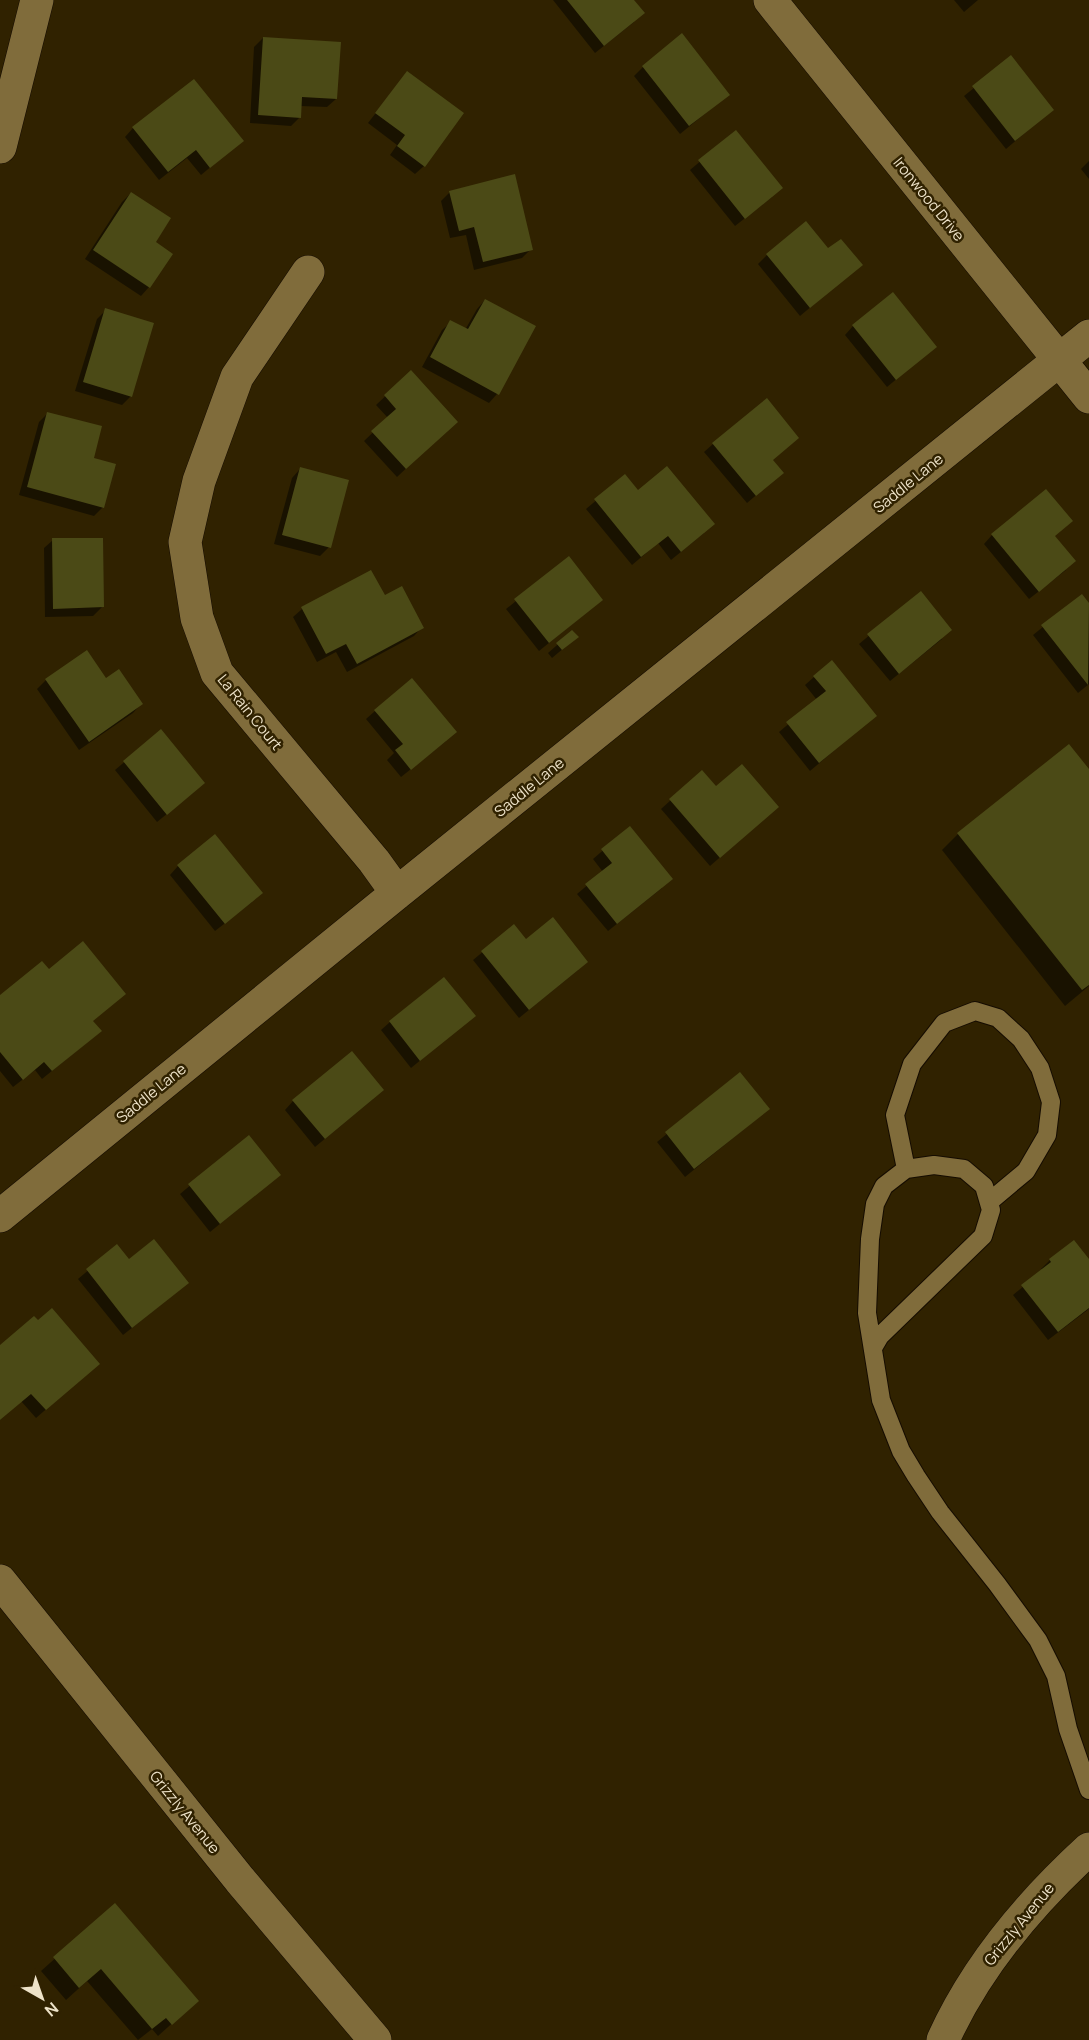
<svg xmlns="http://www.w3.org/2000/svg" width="1089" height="2040" font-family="Manrope,sans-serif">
	<rect width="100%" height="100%" fill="#302200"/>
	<!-- shadow -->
	<path fill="#0007" d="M 553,0 L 632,0 L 634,22 L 595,53 Z
		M 954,0 L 978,0 L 964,12 Z
		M 263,38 L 336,99 L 327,107 L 300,106 L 300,117 L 291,126 L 250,123 L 254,47 Z
		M 1011,58 L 1052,110 L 1006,149 L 964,96 Z
		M 643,67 L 728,95 L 680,134 L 634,76 Z
		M 407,73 L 424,166 L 415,174 L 390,155 L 397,145 L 368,123 Z
		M 133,128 L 242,141 L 201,175 L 187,158 L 159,180 L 125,137 Z
		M 735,132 L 772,197 L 735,226 L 690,170 Z
		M 1089,161 L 1089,179 L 1081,169 Z
		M 450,192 L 531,249 L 522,258 L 474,270 L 466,235 L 450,238 L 441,201 Z
		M 131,193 L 154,243 L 149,287 L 141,296 L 85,259 L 122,202 Z
		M 828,250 L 861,265 L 800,316 L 758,264 L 767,255 Z
		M 485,300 L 534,327 L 497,394 L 489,403 L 422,367 L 442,330 L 451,322 L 465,330 L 477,309 Z
		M 106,310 L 131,396 L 122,405 L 75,391 L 97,319 Z
		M 853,326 L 935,347 L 887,387 L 845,335 Z
		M 411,372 L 447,430 L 397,477 L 364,441 L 388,418 L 376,405 Z
		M 48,413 L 92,459 L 103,507 L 94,516 L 19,495 L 39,422 Z
		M 713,444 L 772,460 L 782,473 L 747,503 L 704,452 Z
		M 300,469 L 329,547 L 320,556 L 274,544 L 292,478 Z
		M 625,476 L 638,492 L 704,533 L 671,560 L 658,543 L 632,565 L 586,509 Z
		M 992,535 L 1054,536 L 1066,570 L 1029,599 L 984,544 Z
		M 53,540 L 102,607 L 93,616 L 45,617 L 44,548 Z
		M 569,558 L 592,608 L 539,651 L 506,609 Z
		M 920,593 L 942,639 L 890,681 L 859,644 Z
		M 1081,596 L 1089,605 L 1089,684 L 1078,693 L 1033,635 Z
		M 384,597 L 422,627 L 414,636 L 347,672 L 336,652 L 317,662 L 293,617 L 302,609 Z
		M 572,632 L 577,637 L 552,658 L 548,653 Z
		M 814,677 L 875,716 L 810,771 L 779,732 L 817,700 L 805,685 Z
		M 46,680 L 141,704 L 133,713 L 79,750 L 37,689 Z
		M 375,711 L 446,741 L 401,777 L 387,760 L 394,753 L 366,719 Z
		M 161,731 L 194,792 L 157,822 L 115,770 Z
		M 702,772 L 716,788 L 769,815 L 710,866 L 661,809 Z
		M 1089,772 L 1089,986 L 1065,1006 L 942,850 L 958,834 Z
		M 629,828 L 662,888 L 608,931 L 577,894 L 603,872 L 593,859 Z
		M 178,866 L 252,902 L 215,931 L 170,875 Z
		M 514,926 L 526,941 L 578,970 L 519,1018 L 473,960 Z
		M 0,997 L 92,1021 L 91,1039 L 42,1079 L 35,1070 L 13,1087 L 0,1071 Z
		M 474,1016 L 411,1068 L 381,1030 L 390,1022 Z
		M 740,1074 L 759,1117 L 685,1177 L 657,1142 Z
		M 373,1099 L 315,1147 L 285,1110 L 293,1101 Z
		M 248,1137 L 270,1183 L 210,1232 L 180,1194 Z
		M 117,1246 L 129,1261 L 178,1291 L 123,1335 L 78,1279 Z
		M 1050,1260 L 1089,1262 L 1089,1309 L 1048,1340 L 1013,1295 L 1043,1270 L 1041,1269 Z
		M 0,1347 L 89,1372 L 36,1418 L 21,1401 L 0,1420 Z
		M 115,1905 L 197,2001 L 158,2036 L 152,2029 L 138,2040 L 87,1981 L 66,2000 L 41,1971 Z"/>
	<!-- building -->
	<path fill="#4b4a16" d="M 567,0 L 634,0 L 645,13 L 604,46 Z
		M 682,33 L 730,95 L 689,126 L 642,66 Z
		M 263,37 L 341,42 L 337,99 L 302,97 L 301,118 L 258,115 Z
		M 1011,55 L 1054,110 L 1015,141 L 972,86 Z
		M 407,71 L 464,113 L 425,167 L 397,146 L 405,135 L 375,113 Z
		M 194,79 L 244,141 L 210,168 L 196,150 L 168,172 L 132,127 Z
		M 736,130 L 783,188 L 745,219 L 698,160 Z
		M 515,174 L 533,250 L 483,262 L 474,227 L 459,231 L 449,191 Z
		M 131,192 L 171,218 L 156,242 L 173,254 L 150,288 L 93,250 Z
		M 806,221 L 828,248 L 841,239 L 863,265 L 810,308 L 766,254 Z
		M 893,292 L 937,347 L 896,380 L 852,325 Z
		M 485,299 L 536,326 L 499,395 L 430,357 L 450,320 L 468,329 Z
		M 105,308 L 154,323 L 132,397 L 83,382 Z
		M 411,370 L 458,422 L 406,469 L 371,431 L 396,409 L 384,395 Z
		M 767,398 L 799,438 L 773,460 L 784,473 L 756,496 L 712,443 Z
		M 47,412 L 102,426 L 94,458 L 116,464 L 104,508 L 27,487 Z
		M 667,466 L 715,524 L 681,552 L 668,536 L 641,557 L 594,499 L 625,474 L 638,490 Z
		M 300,467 L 349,480 L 331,548 L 282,535 Z
		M 1046,489 L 1073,521 L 1055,536 L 1076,561 L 1039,592 L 991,534 Z
		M 52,538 L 103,538 L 104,607 L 53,609 Z
		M 569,556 L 603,600 L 549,643 L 514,599 Z
		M 371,570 L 385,595 L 402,586 L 424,628 L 357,664 L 346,644 L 326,654 L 301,607 Z
		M 921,591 L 952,630 L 899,674 L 867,634 Z
		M 1082,594 L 1089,603 L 1088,685 L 1041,625 Z
		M 572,630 L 579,637 L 562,650 L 556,643 Z
		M 87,650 L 106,678 L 119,669 L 143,704 L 89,742 L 45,679 Z
		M 832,660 L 877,716 L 819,763 L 786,722 L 826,691 L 813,676 Z
		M 412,678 L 457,732 L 411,770 L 395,750 L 403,744 L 374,710 Z
		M 161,729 L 205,783 L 167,815 L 123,761 Z
		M 1069,744 L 1089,769 L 1089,985 L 1082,990 L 957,833 Z
		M 742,764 L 779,807 L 720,858 L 669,799 L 702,770 L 716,786 Z
		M 630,826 L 673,879 L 617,924 L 585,884 L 612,863 L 601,849 Z
		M 215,834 L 263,893 L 225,924 L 177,865 Z
		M 553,917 L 588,962 L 529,1010 L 481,951 L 514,924 L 526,939 Z
		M 83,941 L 126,994 L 93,1021 L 102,1031 L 52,1071 L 44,1062 L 23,1080 L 0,1052 L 0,995 L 42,961 L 49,969 Z
		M 444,977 L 476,1016 L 420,1061 L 389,1021 Z
		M 352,1051 L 384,1090 L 325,1139 L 292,1100 Z
		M 740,1072 L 770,1109 L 694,1169 L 665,1132 Z
		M 249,1135 L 281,1175 L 220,1224 L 188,1184 Z
		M 154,1239 L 189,1283 L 132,1328 L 86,1269 L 117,1244 L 129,1259 Z
		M 1074,1240 L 1089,1259 L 1089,1308 L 1058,1332 L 1021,1285 L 1051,1262 L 1049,1259 Z
		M 52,1308 L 100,1364 L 46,1410 L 31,1394 L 0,1420 L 0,1345 L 34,1316 L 38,1320 Z
		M 115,1903 L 199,2001 L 172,2025 L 166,2018 L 152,2029 L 101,1969 L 79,1988 L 53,1957 Z"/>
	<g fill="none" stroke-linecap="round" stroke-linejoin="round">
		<!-- service casing -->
		<g stroke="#150c00" stroke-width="20">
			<path id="service" d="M 906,1169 L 895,1115 L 912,1064 L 944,1023 L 975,1011 L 998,1018 L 1021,1039 L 1040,1068 L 1051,1102 L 1047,1135 L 1026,1171 L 989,1202
				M 873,1348 L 880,1336 L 983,1236 L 991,1210 L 984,1186 L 964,1169 L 934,1165 L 906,1169 L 884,1186 L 875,1204 L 870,1239 L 867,1313 L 881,1400 L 901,1451 L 916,1476 L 940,1512 L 997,1584 L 1038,1640 L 1056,1676 L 1068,1729 L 1089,1790"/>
		</g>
		<!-- minor casing -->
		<g stroke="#150c00" stroke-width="34">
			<path id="minor" d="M 770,0 L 1089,397
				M 0,147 L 37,0
				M 308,272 L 237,377 L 199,481 L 185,542 L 197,618 L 217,673 L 374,861 L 397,893
				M 0,1216 L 397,893 L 1089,336
				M 0,1581 L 240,1880 L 375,2040"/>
		</g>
		<!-- tertiary casing -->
		<g stroke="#150c00" stroke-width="34">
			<path id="tertiary" d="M 943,2040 C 976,1967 1030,1903 1089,1849"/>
		</g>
		<!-- service -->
		<use href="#service" stroke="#806c3b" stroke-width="18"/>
		<!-- minor -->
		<use href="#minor" stroke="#806c3b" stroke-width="33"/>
		<!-- tertiary -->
		<use href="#tertiary" stroke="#806c3b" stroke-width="33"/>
	</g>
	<g text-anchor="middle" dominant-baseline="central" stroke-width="5" stroke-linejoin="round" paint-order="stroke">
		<!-- street labels -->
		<g font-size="15" fill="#eee3c9" stroke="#302200">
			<text transform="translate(929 199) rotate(51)">Ironwood Drive</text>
			<text transform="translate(908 483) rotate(-39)">Saddle Lane</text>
			<text transform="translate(250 712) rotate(51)">La Rain Court</text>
			<text transform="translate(529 787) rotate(-39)">Saddle Lane</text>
			<text transform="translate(151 1093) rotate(-39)">Saddle Lane</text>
			<text transform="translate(185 1812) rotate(51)">Grizzly Avenue</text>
			<text transform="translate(1019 1924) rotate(-51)">Grizzly Avenue</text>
		</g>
	</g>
	<!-- north arrow -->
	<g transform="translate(42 1998) rotate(140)" stroke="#302200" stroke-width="4.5" paint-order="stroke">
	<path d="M0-4.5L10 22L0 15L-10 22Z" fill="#eee3c9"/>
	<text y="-9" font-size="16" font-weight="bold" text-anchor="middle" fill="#eee3c9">N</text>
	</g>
</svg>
